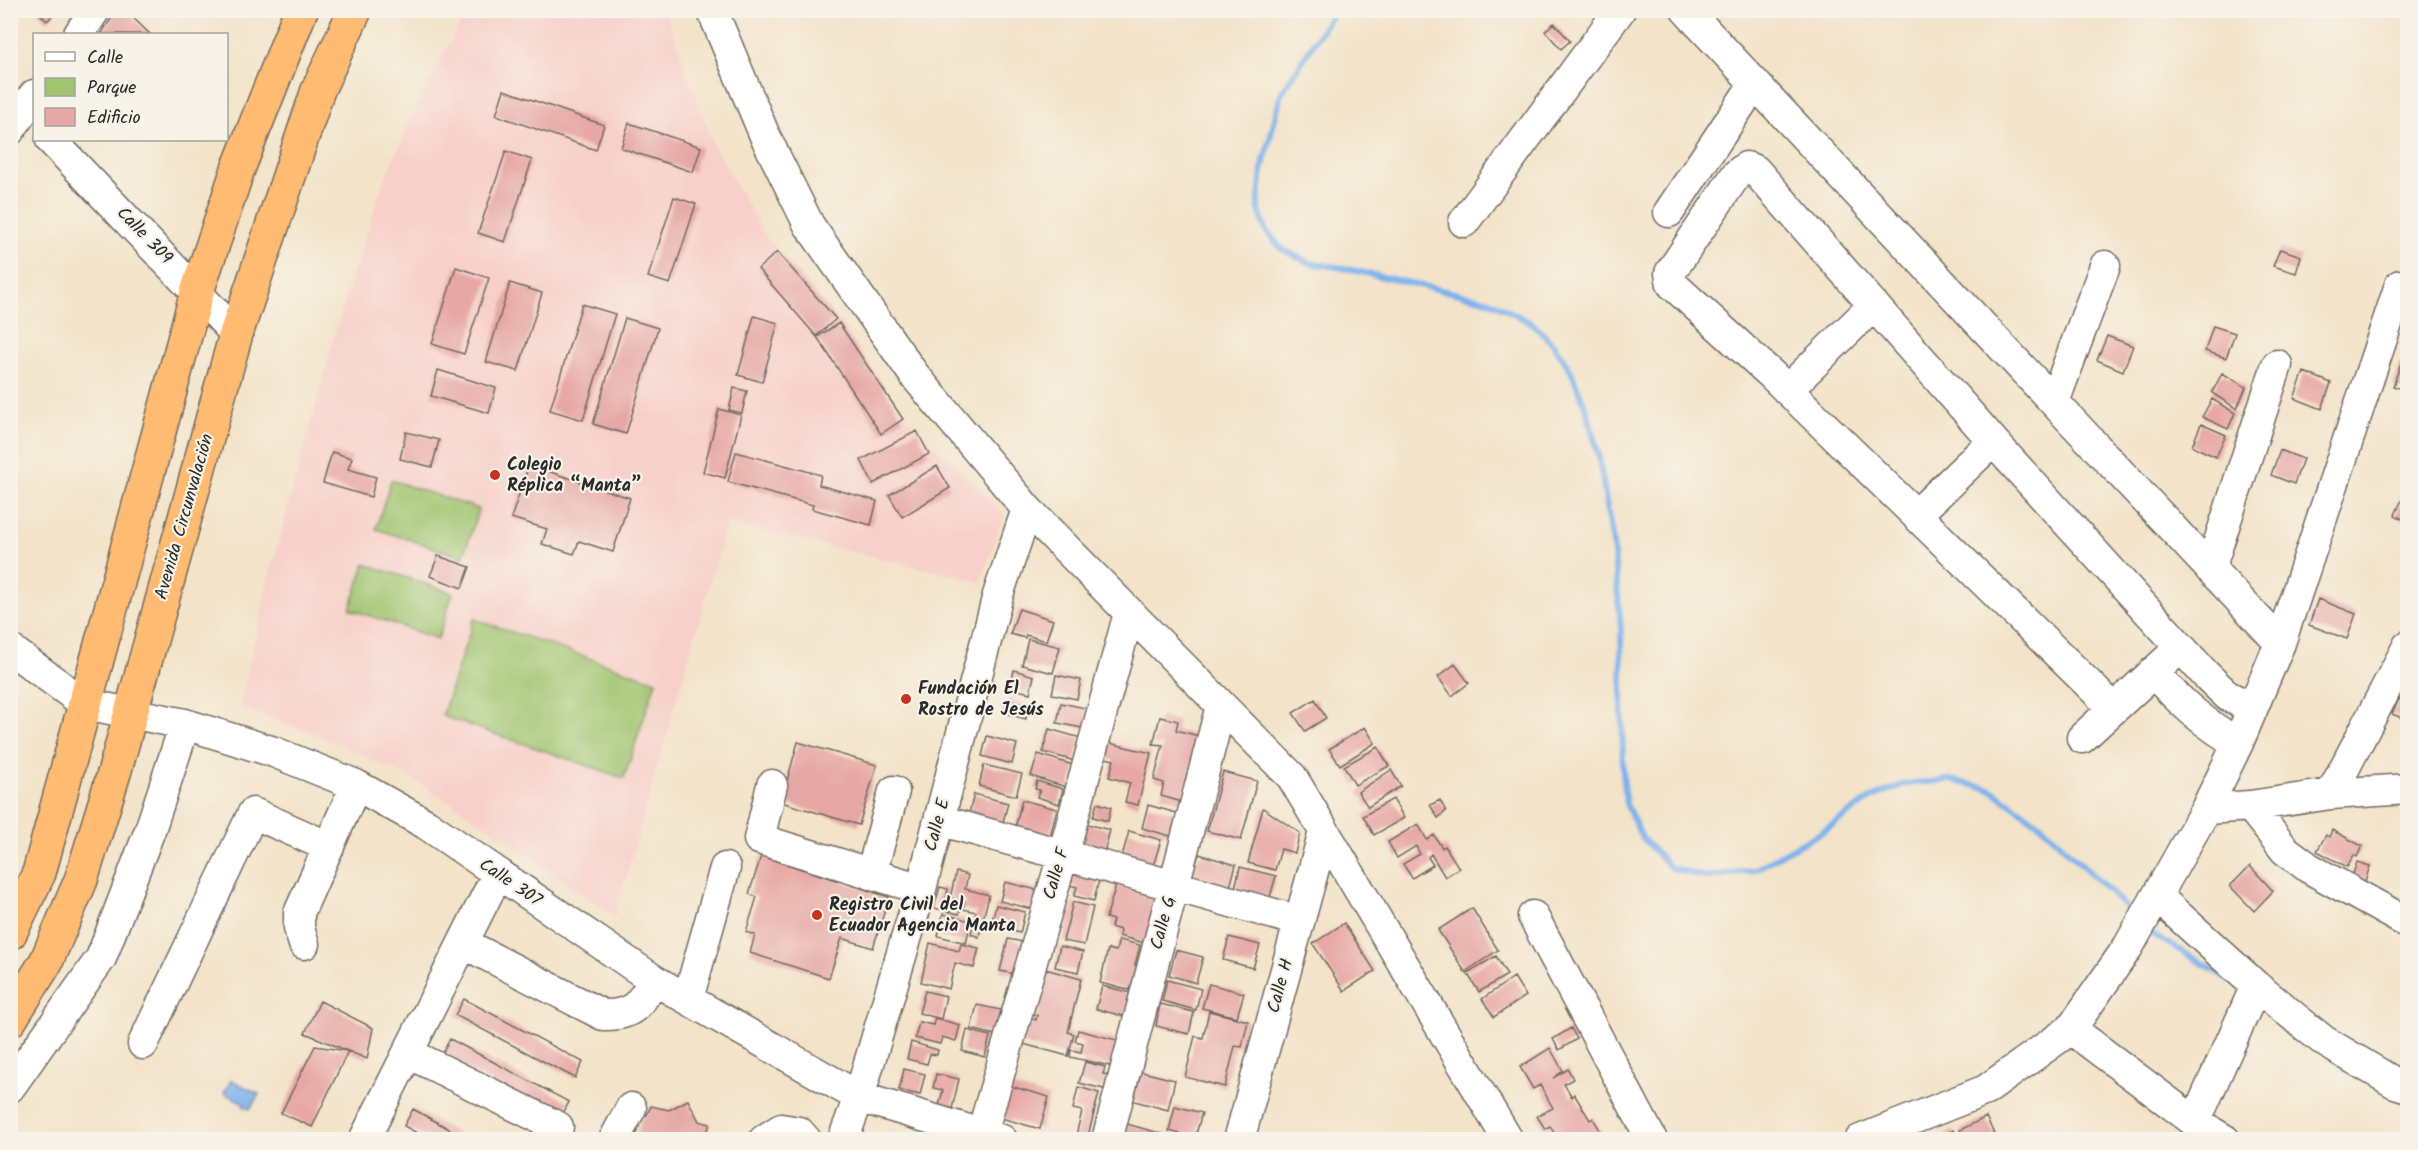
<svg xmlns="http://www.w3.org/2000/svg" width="2418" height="1150" font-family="Kalam,sans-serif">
	<rect width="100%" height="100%" fill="#f7f3e8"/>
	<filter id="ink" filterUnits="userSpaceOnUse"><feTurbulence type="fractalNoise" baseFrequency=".0167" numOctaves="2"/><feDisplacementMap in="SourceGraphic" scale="12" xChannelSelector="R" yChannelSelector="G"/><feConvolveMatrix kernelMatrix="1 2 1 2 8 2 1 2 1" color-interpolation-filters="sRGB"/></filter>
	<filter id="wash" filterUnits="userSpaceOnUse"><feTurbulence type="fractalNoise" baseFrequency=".008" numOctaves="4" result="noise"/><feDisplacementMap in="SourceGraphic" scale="24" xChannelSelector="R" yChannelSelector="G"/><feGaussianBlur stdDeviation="1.35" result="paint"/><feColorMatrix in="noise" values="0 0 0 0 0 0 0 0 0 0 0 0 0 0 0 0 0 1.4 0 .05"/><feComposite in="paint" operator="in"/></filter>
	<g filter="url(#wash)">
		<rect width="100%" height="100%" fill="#f3e3c8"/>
		<!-- built -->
		<path fill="#f7d0c9" d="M 467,11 L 665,11 L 714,146 L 764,234 L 838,318 L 907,419 L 1004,514 L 981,582 L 727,522 L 615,917 L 466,812 L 407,776 L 321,737 L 239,707 L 271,569 L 306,440 L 341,312 L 383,183 L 422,95 Z"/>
		<!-- green -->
		<path fill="#a0c56f" stroke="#66784d" stroke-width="1.5" d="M 391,480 L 479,509 L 463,557 L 376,529 Z
			M 365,564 L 453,593 L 438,639 L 350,609 Z
			M 474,619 L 656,681 L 624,778 L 442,716 Z"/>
		<!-- water -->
		<path fill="#7db3eb" stroke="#546f8b" stroke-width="1.5" d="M 231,1080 L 259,1094 L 250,1109 L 243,1106 L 244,1103 L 224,1093 Z"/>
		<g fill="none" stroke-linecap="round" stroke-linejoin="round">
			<!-- stream -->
			<path stroke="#7db3eb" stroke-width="6" d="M 1335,10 L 1281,94 L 1262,170 L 1258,207 L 1266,231 L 1282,249 L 1309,263 L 1343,268 L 1490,301 L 1533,324 L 1554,345 L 1571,371 L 1587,411 L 1599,458 L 1613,543 L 1621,628 L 1623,772 L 1626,804 L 1642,838 L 1671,868 L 1706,877 L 1754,870 L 1822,832 L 1871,798 L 1905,784 L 1950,780 L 1990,789 L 2042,826 L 2136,917
				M 2147,928 L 2156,936 L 2230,980"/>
		</g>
		<g id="blocks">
			<!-- building -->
			<path fill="#e7a8a5" d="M 36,10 L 58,10 L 47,21 Z
				M 117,10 L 125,10 L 150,34 L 101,34 Z
				M 1554,23 L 1570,41 L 1561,49 L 1545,31 Z
				M 504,90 L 604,125 L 596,150 L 496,115 Z
				M 629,123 L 701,147 L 693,172 L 621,148 Z
				M 506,151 L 532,160 L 505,242 L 478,233 Z
				M 674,197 L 696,204 L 670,284 L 648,277 Z
				M 2280,249 L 2301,256 L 2296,273 L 2273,266 Z
				M 777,252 L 836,319 L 816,336 L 758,269 Z
				M 456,267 L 489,278 L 464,354 L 432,344 Z
				M 510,283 L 542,293 L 518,371 L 486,362 Z
				M 582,304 L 615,314 L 583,420 L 550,410 Z
				M 754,316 L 778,323 L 762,382 L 738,375 Z
				M 625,318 L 658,328 L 626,434 L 593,424 Z
				M 839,323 L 903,419 L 881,434 L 817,337 Z
				M 2213,326 L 2235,333 L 2226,358 L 2205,351 Z
				M 2107,336 L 2133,346 L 2123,371 L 2097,360 Z
				M 2402,360 L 2408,362 L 2408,391 L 2393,386 Z
				M 438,370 L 496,388 L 489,413 L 431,396 Z
				M 2304,372 L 2331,383 L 2322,409 L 2294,398 Z
				M 2222,373 L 2246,387 L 2237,409 L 2212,393 Z
				M 734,388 L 747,391 L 742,413 L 729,410 Z
				M 2212,399 L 2235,413 L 2228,429 L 2202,417 Z
				M 719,409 L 741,415 L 725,478 L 703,472 Z
				M 2201,424 L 2226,435 L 2216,457 L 2192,446 Z
				M 917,431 L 929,454 L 873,484 L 861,460 Z
				M 406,432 L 439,440 L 432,467 L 400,459 Z
				M 2280,450 L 2303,459 L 2294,484 L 2271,475 Z
				M 332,452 L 352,458 L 348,469 L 376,477 L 371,497 L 323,483 Z
				M 736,452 L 821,475 L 819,485 L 877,501 L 871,525 L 812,509 L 813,505 L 728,482 Z
				M 529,465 L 630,498 L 613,552 L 579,541 L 574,554 L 542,544 L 547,529 L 511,518 Z
				M 937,466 L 950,488 L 902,517 L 889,495 Z
				M 2408,486 L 2408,522 L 2395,515 Z
				M 438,556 L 470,567 L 462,588 L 430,576 Z
				M 2318,599 L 2356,614 L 2347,639 L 2309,625 Z
				M 1019,609 L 1053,620 L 1046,641 L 1026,635 L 1025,638 L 1010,634 Z
				M 1028,639 L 1060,647 L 1053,673 L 1022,665 Z
				M 1455,664 L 1469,683 L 1452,696 L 1438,677 Z
				M 1014,670 L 1034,676 L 1030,693 L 1010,688 Z
				M 1056,675 L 1081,680 L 1077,699 L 1052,694 Z
				M 1007,699 L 1029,705 L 1026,719 L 1004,713 Z
				M 1315,699 L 1326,718 L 1305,731 L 1293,713 Z
				M 2399,699 L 2408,702 L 2405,719 L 2392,714 Z
				M 1061,703 L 1090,709 L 1087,729 L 1057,723 Z
				M 1160,717 L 1178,721 L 1176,730 L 1199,736 L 1182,802 L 1161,796 L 1164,783 L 1154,780 L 1163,745 L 1153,744 Z
				M 1365,727 L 1375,743 L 1340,765 L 1329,749 Z
				M 1049,729 L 1081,738 L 1075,761 L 1043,752 Z
				M 987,736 L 1017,744 L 1012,764 L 982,756 Z
				M 798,742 L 877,765 L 859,825 L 781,802 Z
				M 1105,742 L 1151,753 L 1138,805 L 1125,802 L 1130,783 L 1109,777 L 1114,760 L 1101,757 Z
				M 1378,747 L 1389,766 L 1355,785 L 1344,766 Z
				M 1038,754 L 1076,766 L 1069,788 L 1031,776 Z
				M 984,765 L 1022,774 L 1016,796 L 979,786 Z
				M 1391,770 L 1401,786 L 1368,807 L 1358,792 Z
				M 1223,772 L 1257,781 L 1241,840 L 1207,831 Z
				M 1037,781 L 1063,789 L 1059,804 L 1037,797 L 1040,790 L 1035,789 Z
				M 974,794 L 1008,803 L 1003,822 L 969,813 Z
				M 1393,799 L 1404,818 L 1374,835 L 1363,816 Z
				M 1022,800 L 1057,809 L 1050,836 L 1015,828 Z
				M 1440,800 L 1446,811 L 1438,818 L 1430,805 Z
				M 1097,803 L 1111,807 L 1108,821 L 1093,817 Z
				M 1148,805 L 1180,814 L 1174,837 L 1142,828 Z
				M 1263,808 L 1300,833 L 1295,853 L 1281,849 L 1275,870 L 1248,863 Z
				M 1079,822 L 1110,830 L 1104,853 L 1073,846 Z
				M 1418,824 L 1427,840 L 1434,835 L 1442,848 L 1445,846 L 1459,868 L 1445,877 L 1431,854 L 1428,857 L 1433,865 L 1412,878 L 1403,864 L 1420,854 L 1416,846 L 1397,858 L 1388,842 Z
				M 2332,830 L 2362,846 L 2357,857 L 2354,855 L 2347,867 L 2317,851 L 2326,835 L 2329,837 Z
				M 1129,831 L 1161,840 L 1153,866 L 1122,857 Z
				M 1199,854 L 1236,865 L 1230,887 L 1192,876 Z
				M 761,856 L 889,897 L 873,948 L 842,938 L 829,978 L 750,953 L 755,935 L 746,932 L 757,897 L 749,894 Z
				M 2357,862 L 2370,866 L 2363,887 L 2350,883 Z
				M 2250,866 L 2273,891 L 2254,911 L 2230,886 Z
				M 1240,867 L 1276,876 L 1270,897 L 1235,888 Z
				M 956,872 L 968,875 L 965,889 L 989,895 L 979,937 L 971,934 L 976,912 L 963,909 L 965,901 L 950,898 Z
				M 1067,872 L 1099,880 L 1094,901 L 1074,896 L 1077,887 L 1065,884 Z
				M 1005,882 L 1041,891 L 1036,910 L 1000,901 Z
				M 1116,885 L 1160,898 L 1148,944 L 1119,936 L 1120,930 L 1111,927 L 1113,920 L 1106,918 Z
				M 940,887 L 948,889 L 946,900 L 962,904 L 959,914 L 934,908 Z
				M 1073,902 L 1093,907 L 1084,945 L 1063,941 Z
				M 996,905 L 1025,912 L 1020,933 L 991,926 Z
				M 1472,908 L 1498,950 L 1465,972 L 1438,930 Z
				M 943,914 L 971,921 L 966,943 L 938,936 Z
				M 1344,923 L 1375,971 L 1344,991 L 1313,944 Z
				M 1229,937 L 1260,945 L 1253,968 L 1223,960 Z
				M 1008,939 L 1023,942 L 1015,974 L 1000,971 Z
				M 1119,940 L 1140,945 L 1135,965 L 1142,967 L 1135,991 L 1100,983 L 1108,949 L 1116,951 Z
				M 930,943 L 959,951 L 961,944 L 979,948 L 974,968 L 955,963 L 949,989 L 921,982 Z
				M 1060,946 L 1083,952 L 1078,972 L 1055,967 Z
				M 1176,950 L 1203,957 L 1196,983 L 1169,975 Z
				M 1496,956 L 1507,975 L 1479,992 L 1467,973 Z
				M 1042,968 L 1081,979 L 1068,1032 L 1074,1034 L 1068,1056 L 1023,1044 L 1030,1018 L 1036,1020 L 1037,1015 L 1031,1014 Z
				M 1514,977 L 1526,996 L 1494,1017 L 1482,999 Z
				M 1167,980 L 1201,989 L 1196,1010 L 1162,1001 Z
				M 1209,984 L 1244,993 L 1237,1017 L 1202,1008 Z
				M 1102,986 L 1132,993 L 1127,1017 L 1096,1009 Z
				M 925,991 L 946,996 L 941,1019 L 919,1013 Z
				M 464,999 L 583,1062 L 575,1078 L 455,1015 Z
				M 320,1001 L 373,1028 L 367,1059 L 305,1033 Z
				M 1160,1004 L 1194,1012 L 1189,1034 L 1156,1026 Z
				M 977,1005 L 1001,1010 L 995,1035 L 971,1029 Z
				M 1209,1011 L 1248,1021 L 1242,1047 L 1235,1046 L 1225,1087 L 1185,1077 L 1195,1036 L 1203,1038 Z
				M 935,1018 L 960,1025 L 956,1041 L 942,1037 L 940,1044 L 915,1038 L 919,1022 L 933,1025 Z
				M 1571,1028 L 1577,1039 L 1559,1050 L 1553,1039 Z
				M 967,1030 L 990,1036 L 985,1057 L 962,1051 Z
				M 1078,1030 L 1120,1041 L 1114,1067 L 1070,1057 L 1071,1050 L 1081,1052 L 1083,1043 L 1075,1041 Z
				M 450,1039 L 569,1102 L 560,1119 L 441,1056 Z
				M 911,1042 L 938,1050 L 937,1055 L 930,1054 L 927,1064 L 907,1059 Z
				M 315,1046 L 348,1051 L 312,1127 L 281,1113 Z
				M 1550,1048 L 1563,1071 L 1553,1078 L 1568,1069 L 1573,1079 L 1564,1084 L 1572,1097 L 1574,1094 L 1590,1120 L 1593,1118 L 1606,1140 L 1562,1140 L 1561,1137 L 1558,1140 L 1550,1126 L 1545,1129 L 1537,1116 L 1553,1108 L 1540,1085 L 1533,1089 L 1520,1067 Z
				M 1085,1062 L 1105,1067 L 1103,1074 L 1112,1076 L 1108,1090 L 1079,1083 Z
				M 904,1069 L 925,1074 L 920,1095 L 899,1090 Z
				M 1134,1070 L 1175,1080 L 1168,1110 L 1127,1099 Z
				M 936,1074 L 959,1079 L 952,1109 L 939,1106 L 943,1090 L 933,1088 Z
				M 1010,1086 L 1049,1097 L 1040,1129 L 1001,1118 Z
				M 1078,1087 L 1099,1093 L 1087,1140 L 1075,1139 L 1082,1111 L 1073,1109 Z
				M 688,1100 L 699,1121 L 710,1124 L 706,1135 L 699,1140 L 635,1140 L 642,1115 L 647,1115 L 651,1106 L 669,1110 Z
				M 1175,1106 L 1202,1113 L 1195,1138 L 1169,1131 Z
				M 413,1109 L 442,1125 L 469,1140 L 430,1140 L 404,1126 Z
				M 1986,1117 L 1995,1136 L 1988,1140 L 1965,1140 L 1960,1130 Z
				M 1127,1124 L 1166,1135 L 1165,1140 L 1123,1140 Z
				M 1953,1130 L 1959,1140 L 1938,1140 Z"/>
		</g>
	</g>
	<g filter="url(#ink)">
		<use href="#blocks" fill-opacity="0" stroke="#716b62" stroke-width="1.5"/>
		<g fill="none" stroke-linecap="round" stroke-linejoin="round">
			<!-- minor casing -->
			<g stroke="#716b62" stroke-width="33">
				<path id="minor" d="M 712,10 L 765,136 L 809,225 L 915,376 L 1027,509 L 1292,777 L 1508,1140
					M 1686,10 L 2280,643
					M 79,34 L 95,10
					M 10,130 L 34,95
					M 51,140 L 236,334
					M 1669,212 L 1755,83
					M 1464,222 L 1620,10
					M 1787,390 L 1874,305
					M 2054,402 L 2105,266
					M 1916,515 L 1772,375 L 1672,284 L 1670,273 L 1736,175 L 1746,167 L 1755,170 L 1993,441
					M 2210,569 L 2277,365
					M 10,649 L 85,704 L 185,724 L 274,752 L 356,785 L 426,824 L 654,980 L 859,1097 L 1002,1140
					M 2153,672 C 2179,701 2204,724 2238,743
					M 2113,708 L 1916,515 L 1993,441 L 2206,675 L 2228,696 L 2251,708
					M 2082,738 L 2180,648
					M 772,785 L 759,839 L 921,889
					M 2331,794 L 2408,646
					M 2250,806 L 2285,850 L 2309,868 L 2408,923
					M 2206,809 L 2250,806 L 2331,794 L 2408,789
					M 939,820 L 1299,921
					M 871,874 L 894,791
					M 2158,897 L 2256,986 L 2324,1041 L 2395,1083 L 2408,1087
					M 1533,916 L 1652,1140
					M 463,943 L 603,1015 C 633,1016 640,1004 654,980
					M 304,944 L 299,928 L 299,913 L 356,785
					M 688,999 L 725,868
					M 2071,1029 L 2195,1122 L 2225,1140
					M 143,1044 L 253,813 L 329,847
					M 408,1053 L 558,1127
					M 10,1087 L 101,958 L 150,830 L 185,724
					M 2195,1122 L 2256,986
					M 982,1133 L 1063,855 L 1129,613
					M 364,1140 L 497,875
					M 614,1140 L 631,1108
					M 764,1140 L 781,1129 L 799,1132 L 806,1140
					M 843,1140 L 859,1097 L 921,889 L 998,595 L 1027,509
					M 1107,1140 L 1221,706
					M 1239,1140 L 1324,832
					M 1860,1140 L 1986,1090 L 2071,1029 L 2128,947 L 2206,809 L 2238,743 L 2280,643 L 2400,285 L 2408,289"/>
			</g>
			<!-- highway casing -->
			<g stroke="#716b62" stroke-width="36">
				<path id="highway" d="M 10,933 L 39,873 L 197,292 L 238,169 L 301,10
					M 10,1020 L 46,962 L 81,880 L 115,770 L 236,334 L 318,90 L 355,10"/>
			</g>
			<!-- minor -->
			<use href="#minor" stroke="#fff" stroke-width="30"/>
			<!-- highway -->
			<use href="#highway" stroke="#febb71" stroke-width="33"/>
		</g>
	</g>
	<!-- markers -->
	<g fill="#c8321e" stroke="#f7f3e8" stroke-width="2">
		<circle cx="495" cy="475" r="6"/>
		<circle cx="906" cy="699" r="6"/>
		<circle cx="817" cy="915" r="6"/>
	</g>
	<g text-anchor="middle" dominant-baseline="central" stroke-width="4.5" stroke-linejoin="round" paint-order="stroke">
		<!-- street labels -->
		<g font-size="18" fill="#2b2b2b" stroke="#f7f3e8">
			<text transform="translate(144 236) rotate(46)">Calle 309</text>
			<text transform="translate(185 517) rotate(-74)">Avenida Circunvalación</text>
			<text transform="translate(938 825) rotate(-75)">Calle E</text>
			<text transform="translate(1057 874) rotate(-74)">Calle F</text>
			<text transform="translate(510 883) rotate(34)">Calle 307</text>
			<text transform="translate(1164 923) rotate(-75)">Calle G</text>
			<text transform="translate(1281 986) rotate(-75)">Calle H</text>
		</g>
		<!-- poi labels -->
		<g font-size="18" font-weight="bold" fill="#2b2b2b" stroke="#f7f3e8" text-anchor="start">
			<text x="507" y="465">Colegio<tspan x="507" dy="21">Réplica “Manta”</tspan></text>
			<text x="918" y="689">Fundación El<tspan x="918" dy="21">Rostro de Jesús</tspan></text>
			<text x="829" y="905">Registro Civil del<tspan x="829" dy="21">Ecuador Agencia Manta</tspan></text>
		</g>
	</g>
	<!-- margin -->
	<rect width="2418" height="1150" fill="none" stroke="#f7f3e8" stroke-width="36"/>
	<!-- legend -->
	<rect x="33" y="33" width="195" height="108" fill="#f7f3e8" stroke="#a5a39c" stroke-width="1.5"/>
	<rect x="45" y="52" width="30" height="9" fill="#ffffff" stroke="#a5a39c" stroke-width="1.5"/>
	<text x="87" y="63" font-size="18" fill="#2b2b2b">Calle</text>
	<rect x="45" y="78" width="30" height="18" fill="#a0c56f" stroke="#a5a39c" stroke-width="1.5"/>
	<text x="87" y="93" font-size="18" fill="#2b2b2b">Parque</text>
	<rect x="45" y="108" width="30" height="18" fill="#e7a8a5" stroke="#a5a39c" stroke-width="1.5"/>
	<text x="87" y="123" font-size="18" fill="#2b2b2b">Edificio</text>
</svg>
